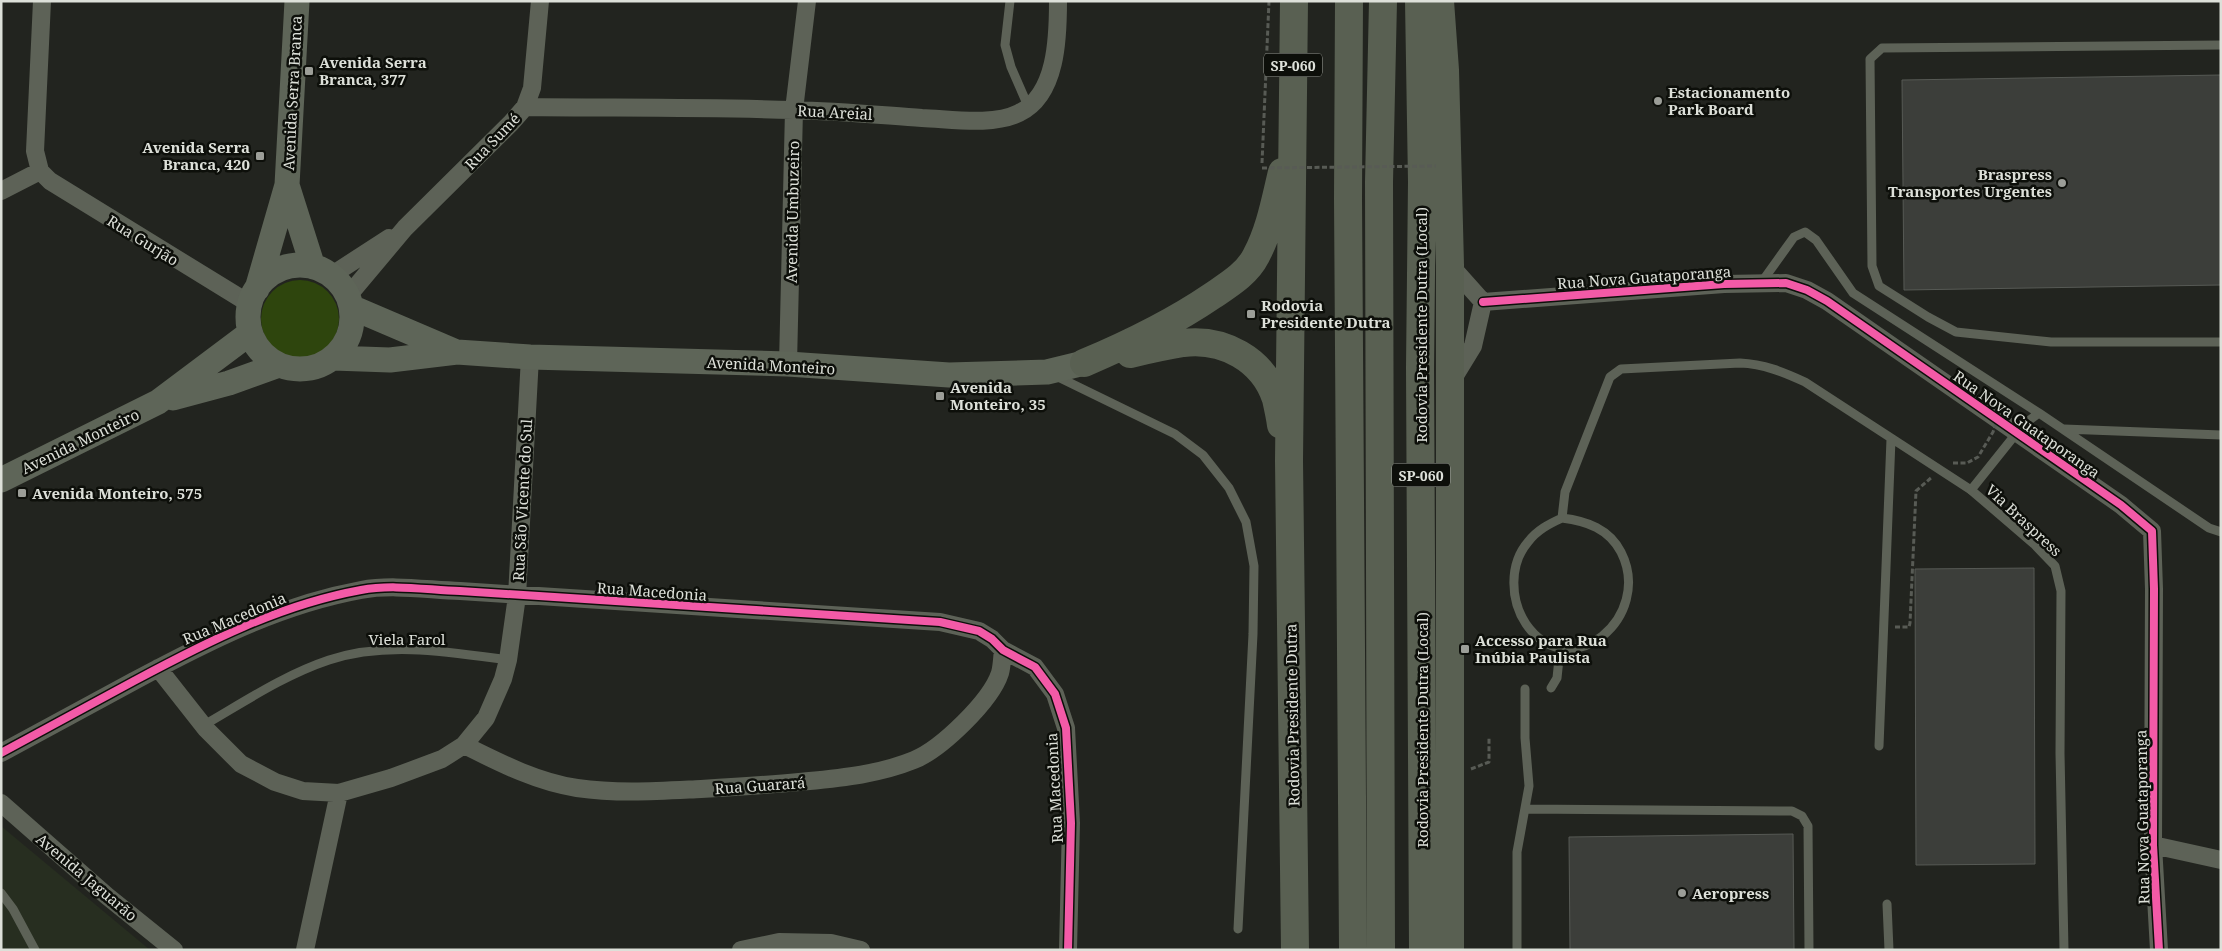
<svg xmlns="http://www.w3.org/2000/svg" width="2222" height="951" font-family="'Noto Serif',serif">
	<rect width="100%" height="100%" fill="#22241f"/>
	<!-- built -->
	<path fill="#272e20" d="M 1,826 L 150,950 L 1,950 Z"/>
	<!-- green -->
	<path fill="#2e450d" d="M261 319a39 39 0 1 1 78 0a39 39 0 1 1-78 0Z"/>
	<!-- building -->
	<path fill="#3c3e3a" stroke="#575a55" d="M 2221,75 L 2221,285 L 1904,290 L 1902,80 Z
		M 2034,568 L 2035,864 L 1916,865 L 1915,569 Z
		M 1793,834 L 1794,950 L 1570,950 L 1569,837 Z"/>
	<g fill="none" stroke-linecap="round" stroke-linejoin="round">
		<!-- path -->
		<path stroke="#585b55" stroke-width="3" stroke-dasharray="5 2.5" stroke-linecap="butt" d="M 1262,163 L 1269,1
			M 1895,627 L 1909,627 L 1910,623 L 1916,491 L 1932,477
			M 1471,769 L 1489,762 L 1489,737"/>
		<!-- lane -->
		<path stroke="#5d6257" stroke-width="9" d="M 1010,1 L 1005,45 L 1011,67 L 1028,106
			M 2221,45 L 1882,48 L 1870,59 L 1872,266 L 1879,286 L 1928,317 L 1956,332 L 2051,342 L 2221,342
			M 1761,283 L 1794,237 L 1805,232 L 1816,240 L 1853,293 L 2039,413
			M 1056,376 L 1175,434 L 1203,455 L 1229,488 L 1246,522 L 1254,566 L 1253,634 L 1238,929
			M 2023,425 L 2039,413 L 2209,528 L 2221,532
			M 2064,429 L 2221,435
			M 1562,518 L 1565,492 L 1610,377 L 1621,369 L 1740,363 C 1764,364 1783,372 1805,382 L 1971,490 L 2034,544 L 2055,566 L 2061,591 L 2060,753 L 2064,950
			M 1562,518 C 1587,521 1609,529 1621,552 C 1654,617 1570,687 1526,624 C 1510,600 1509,564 1528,542 C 1537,530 1549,524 1562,518 Z
			M 1551,688 L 1557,678 L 1560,649
			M 204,725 C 244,702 284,675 329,660 C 386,641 450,652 508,660
			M 1879,746 L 1891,439
			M 1525,809 L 1792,811 L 1802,816 L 1808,826 L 1809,950
			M 1,893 L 13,909 L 35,950
			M 1887,904 L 1889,950
			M 1517,950 L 1517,852 L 1529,786 L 1525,738 L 1525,689"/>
		<!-- street -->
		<path stroke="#5d6257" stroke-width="18" d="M 525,107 C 615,108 704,107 794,110 C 836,111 879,115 922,118 C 951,119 993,126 1019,113 C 1057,95 1058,37 1058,1
			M 40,171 L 50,181 L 250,304
			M 40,171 L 35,151 L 42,1
			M 1,191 L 40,171
			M 1450,265 L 1483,302
			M 332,275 L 389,238
			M 348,296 L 405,228 L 511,123 L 525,107 L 532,88 L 540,1
			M 1483,302 L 1724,284 L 1786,283 L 1807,290 L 1827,301 L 2121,505 L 2152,531 L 2154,589 L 2153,845 L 2159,950
			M 788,364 L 794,110 L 807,1
			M 1451,382 L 1473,346 L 1483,302
			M 158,668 L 206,729 L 241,764 L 275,782 L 303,791 L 339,793 L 391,778 L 442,759 L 464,745 L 486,718 L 503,679 L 508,660 L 517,596 L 530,357
			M 464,745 C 500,763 537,782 577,788 C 618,794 660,791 701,789 C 734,787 767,785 799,782 C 839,778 877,775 914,760 C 941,749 991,701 1000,673 C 1002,666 1002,657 1003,650
			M 1,753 C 46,729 90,705 134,681 C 207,642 279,605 361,590 C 393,584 428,590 460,591 L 940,622 L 979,631 L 992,639 L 1003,650 L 1035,667 L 1055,694 L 1066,728 L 1071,823 L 1068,950
			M 1,803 L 107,896 L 174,950
			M 2153,845 L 2221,860
			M 305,950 L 339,793
			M 741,950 L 779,942 L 831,943 L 861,950"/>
		<!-- secondary -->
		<path stroke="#5e6558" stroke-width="25" d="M 287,185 L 313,267
			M248 317a52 52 0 1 1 104 0a52 52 0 1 1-104 0Z
			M 257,289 L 287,185 L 297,1
			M 351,307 L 454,351
			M 333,358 L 390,360 L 457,352 L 530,357 L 788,364 L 949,375 L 1047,372 L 1084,363
			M 173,398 L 229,383 L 279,365
			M 1,480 L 158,402 L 250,333"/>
		<!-- highway -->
		<path stroke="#596052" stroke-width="28" d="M 1294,1 L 1289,461 L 1295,950
			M 1349,1 L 1348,198 L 1353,950
			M 1419,1 L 1422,182 L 1420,368 L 1423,950
			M 1440,1 L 1445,70 L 1450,265 L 1450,950
			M 1130,354 C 1147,350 1165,346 1183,343 C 1223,338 1263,359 1276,399 C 1278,408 1280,417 1281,425
			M 1084,363 C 1129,344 1171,324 1212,296 C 1228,285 1247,274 1256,256 C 1270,230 1275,201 1282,172
			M 1381,950 L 1379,182 L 1383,1"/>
		<!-- path-bridge -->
		<path stroke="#585b55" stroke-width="3" stroke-dasharray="5 2.5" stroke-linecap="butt" d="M 1262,168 L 1436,166
			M 1953,463 L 1967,463 L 1978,457 L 1993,432 L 1996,423 L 1992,410"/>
		<!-- lane-bridge -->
		<path stroke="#5d6257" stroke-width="9" d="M 1971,490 L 2023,425"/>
		<!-- cycleway casing -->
		<g stroke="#0d0f0a" stroke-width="11">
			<path id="cycleway" d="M 1483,302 L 1724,284 L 1786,283 L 1807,290 L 1827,301 L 2121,505 L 2152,531 L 2154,589 L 2153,845 L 2159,950
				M 1,753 C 46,729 90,705 134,681 C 207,642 279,605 361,590 C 393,584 428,590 460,591 L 940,622 L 979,631 L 992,639 L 1003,650 L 1035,667 L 1055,694 L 1066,728 L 1071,823 L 1068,950"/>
		</g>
		<!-- cycleway -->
		<use href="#cycleway" stroke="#f35aa7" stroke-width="8"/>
	</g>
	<!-- markers -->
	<g fill="#9c9e98" stroke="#0d0f0a" stroke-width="2">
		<rect x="304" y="66" width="10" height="10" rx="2.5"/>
		<circle cx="1658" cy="101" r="5"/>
		<rect x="255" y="151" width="10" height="10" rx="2.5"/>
		<circle cx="2062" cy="183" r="5"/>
		<rect x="1246" y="309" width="10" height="10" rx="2.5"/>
		<rect x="935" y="391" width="10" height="10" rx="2.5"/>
		<rect x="17" y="488" width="10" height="10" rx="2.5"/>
		<rect x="1460" y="644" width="10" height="10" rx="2.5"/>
		<circle cx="1682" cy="893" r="5"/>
	</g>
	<g text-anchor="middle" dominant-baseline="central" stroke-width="5" stroke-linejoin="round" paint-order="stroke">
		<!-- shield labels -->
		<g fill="#0d0f0a" stroke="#9fa19b" stroke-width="1">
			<rect x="1264" y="53.5" width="58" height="23" rx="4"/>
			<rect x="1392" y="463.5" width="58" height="23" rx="4"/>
		</g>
		<g font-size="14" font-weight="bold" fill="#dde0d9">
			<text x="1293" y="65">SP-060</text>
			<text x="1421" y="475">SP-060</text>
		</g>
		<!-- poi labels -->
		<g font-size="15" font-weight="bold" fill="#dde0d9" stroke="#0d0f0a" text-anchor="start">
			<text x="319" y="62">Avenida Serra<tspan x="319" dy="17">Branca, 377</tspan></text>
			<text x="1668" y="92">Estacionamento<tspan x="1668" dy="17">Park Board</tspan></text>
			<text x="250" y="147" text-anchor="end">Avenida Serra<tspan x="250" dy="17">Branca, 420</tspan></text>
			<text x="2052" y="174" text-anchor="end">Braspress<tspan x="2052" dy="17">Transportes Urgentes</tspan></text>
			<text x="1261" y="305">Rodovia<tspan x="1261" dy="17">Presidente Dutra</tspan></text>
			<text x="950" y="387">Avenida<tspan x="950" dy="17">Monteiro, 35</tspan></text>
			<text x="32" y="493">Avenida Monteiro, 575</text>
			<text x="1475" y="640">Accesso para Rua<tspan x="1475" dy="17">Inúbia Paulista</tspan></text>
			<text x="1692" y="893">Aeropress</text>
		</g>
		<!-- street labels -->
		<g font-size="15" fill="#dde0d9" stroke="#0d0f0a">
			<text transform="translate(292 93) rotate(-87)">Avenida Serra Branca</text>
			<text transform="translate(835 112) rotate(3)">Rua Areial</text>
			<text transform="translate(492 141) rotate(-46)">Rua Sumé</text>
			<text transform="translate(792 212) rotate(-89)">Avenida Umbuzeiro</text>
			<text transform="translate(143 240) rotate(32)">Rua Gurjão</text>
			<text transform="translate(1644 277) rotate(-4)">Rua Nova Guataporanga</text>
			<text transform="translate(1421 325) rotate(-90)">Rodovia Presidente Dutra (Local)</text>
			<text transform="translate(771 365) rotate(3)">Avenida Monteiro</text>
			<text transform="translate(2027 424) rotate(35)">Rua Nova Guataporanga</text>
			<text transform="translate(80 441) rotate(-26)">Avenida Monteiro</text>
			<text transform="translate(522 500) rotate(-87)">Rua São Vicente do Sul</text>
			<text transform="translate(2024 520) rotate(43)">Via Braspress</text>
			<text transform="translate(652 591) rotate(4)">Rua Macedonia</text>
			<text transform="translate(234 618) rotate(-23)">Rua Macedonia</text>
			<text x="407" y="639">Viela Farol</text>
			<text transform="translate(1292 715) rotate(-91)">Rodovia Presidente Dutra</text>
			<text transform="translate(1422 730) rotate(-90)">Rodovia Presidente Dutra (Local)</text>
			<text transform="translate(760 785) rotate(-4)">Rua Guarará</text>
			<text transform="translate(1054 788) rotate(-93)">Rua Macedonia</text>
			<text transform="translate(2142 817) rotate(-91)">Rua Nova Guataporanga</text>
			<text transform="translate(87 877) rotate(40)">Avenida Jaguarão</text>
		</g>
	</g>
	<!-- border -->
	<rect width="2222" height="951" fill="none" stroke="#dde0d9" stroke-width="5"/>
</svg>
